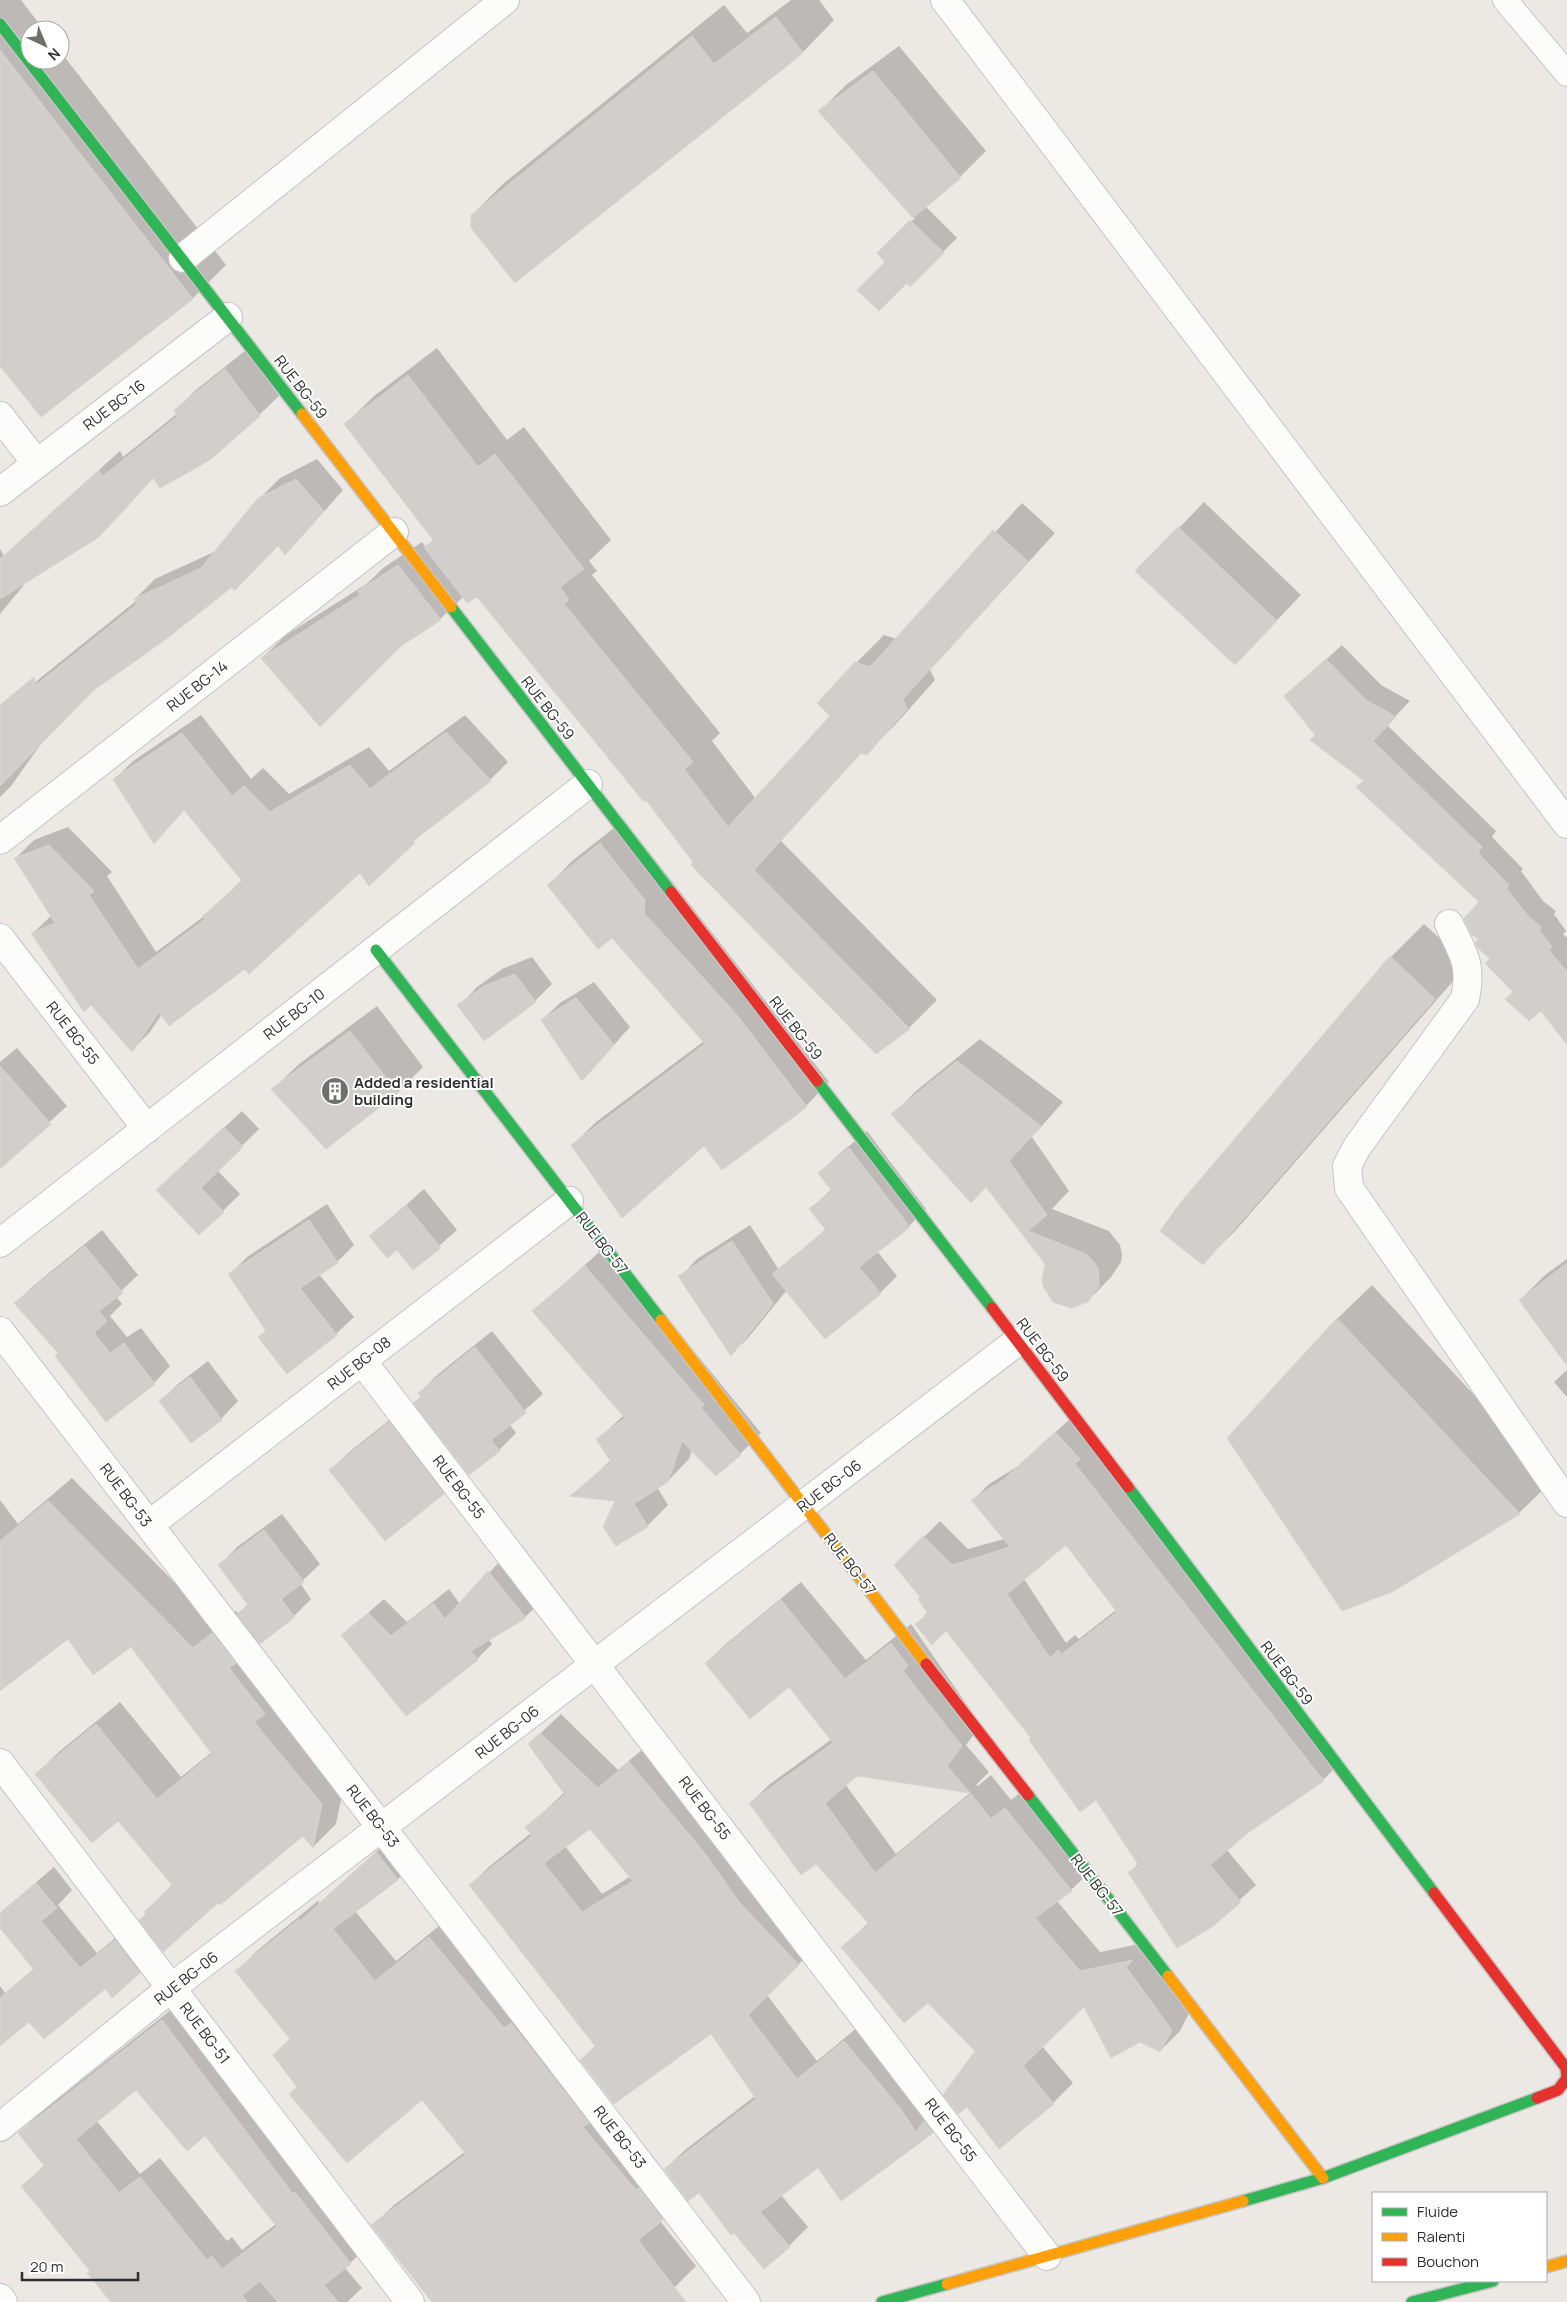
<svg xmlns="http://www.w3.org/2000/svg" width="1567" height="2302" font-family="Manrope,sans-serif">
	<rect width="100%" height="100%" fill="#ece8e4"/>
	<!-- shadow -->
	<path fill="#0003" fill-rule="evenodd" d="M 0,0 L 21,0 L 44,30 L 30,30 L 30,60 L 60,60 L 60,51 L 226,265 L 192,299 L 0,364 Z
		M 791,0 L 819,0 L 834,20 L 803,52 L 516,281 L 472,215 L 504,183 L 724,5 L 747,33 Z
		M 899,46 L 986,151 L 960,177 L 925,206 L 957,238 L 910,285 L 879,253 L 915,218 L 820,111 L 846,85 Z
		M 437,348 L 507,440 L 524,427 L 611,540 L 589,561 L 597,571 L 592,575 L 720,733 L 712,741 L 756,799 L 832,716 L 856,663 L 884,635 L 897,639 L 1022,503 L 1055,533 L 930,670 L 935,680 L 895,725 L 867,753 L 862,752 L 781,841 L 937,1000 L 909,1028 L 877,1053 L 695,862 L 646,798 L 478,595 L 464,596 L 440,619 L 262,658 L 286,635 L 368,583 L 383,568 L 422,542 L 426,547 L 434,539 L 346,424 L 374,396 Z
		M 246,350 L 279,396 L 259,415 L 154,477 L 119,516 L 28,580 L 0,614 L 0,549 L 4,556 L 120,451 L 123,457 L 178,413 L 176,410 L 196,390 Z
		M 317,459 L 343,490 L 305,533 L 285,553 L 278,544 L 232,586 L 94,688 L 44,740 L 11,786 L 0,797 L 0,725 L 19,700 L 39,679 L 136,601 L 135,599 L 155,579 L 216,551 L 259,499 L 280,478 Z
		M 1204,502 L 1301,595 L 1260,638 L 1179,528 Z
		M 1342,645 L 1381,685 L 1410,701 L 1387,725 L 1496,831 L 1492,837 L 1523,869 L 1521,871 L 1543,901 L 1556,911 L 1554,914 L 1566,931 L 1563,934 L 1567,938 L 1567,1043 L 1541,1009 L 1492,958 L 1480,939 L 1480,902 L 1365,780 L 1317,735 L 1286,696 Z
		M 201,715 L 251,779 L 263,768 L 289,794 L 369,747 L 389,771 L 465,715 L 508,762 L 490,780 L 428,828 L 369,884 L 361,871 L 245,968 L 162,1014 L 150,1032 L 132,1050 L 33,933 L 52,915 L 15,859 L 34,840 L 68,827 L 112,872 L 107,876 L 156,952 L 207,914 L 242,880 L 185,809 L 154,842 L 114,780 L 133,761 Z
		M 624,820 L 829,1082 L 806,1106 L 723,1169 L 704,1144 L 573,1145 L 596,1122 L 704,1041 L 612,936 L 549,885 L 572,861 Z
		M 1424,924 L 1468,964 L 1236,1230 L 1203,1263 L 1391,957 Z
		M 532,957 L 552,984 L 535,1001 L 459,1006 L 476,988 L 502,969 Z
		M 594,982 L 630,1027 L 583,1079 L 542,1020 L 560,1003 Z
		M 377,1006 L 423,1067 L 398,1092 L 326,1148 L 273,1089 L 299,1064 Z
		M 980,1039 L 1063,1102 L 1032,1137 L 1069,1191 L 1052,1209 L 1109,1231 L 1120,1245 L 1122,1254 L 1121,1262 L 1111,1277 L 1088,1301 L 1046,1263 L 987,1186 L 893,1114 L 916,1091 Z
		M 17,1048 L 67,1106 L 0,1167 L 0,1062 Z
		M 242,1111 L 259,1129 L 217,1170 L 240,1194 L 223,1211 L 175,1173 Z
		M 867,1131 L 926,1209 L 909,1226 L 877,1251 L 897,1276 L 880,1293 L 787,1290 L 748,1338 L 731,1354 L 680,1277 L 697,1259 L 750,1225 L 779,1270 L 826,1229 L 810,1209 L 832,1189 L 819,1173 L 837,1156 Z
		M 424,1189 L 457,1230 L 413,1269 L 397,1249 L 371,1236 Z
		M 327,1204 L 354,1245 L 337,1262 L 319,1274 L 354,1317 L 336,1334 L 287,1372 L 259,1337 L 267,1330 L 230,1274 L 247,1257 Z
		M 102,1230 L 138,1275 L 116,1296 L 122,1304 L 110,1316 L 127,1337 L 141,1328 L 170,1366 L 154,1383 L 107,1420 L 60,1353 L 15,1303 L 32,1287 Z
		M 607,1245 L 761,1433 L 740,1454 L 692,1450 L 689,1459 L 668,1481 L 657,1487 L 668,1505 L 647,1526 L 617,1499 L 573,1495 L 611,1460 L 598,1439 L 624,1415 L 534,1311 Z
		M 1567,1259 L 1567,1364 L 1520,1300 L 1545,1275 Z
		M 1372,1285 L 1553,1480 L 1519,1513 L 1393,1590 L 1229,1438 L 1338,1318 Z
		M 492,1331 L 543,1394 L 509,1424 L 516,1433 L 499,1450 L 415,1403 L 422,1396 L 419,1393 L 436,1376 Z
		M 208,1361 L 238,1401 L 221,1419 L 191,1442 L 161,1401 L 178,1384 Z
		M 1567,1370 L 1567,1397 L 1554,1382 Z
		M 407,1406 L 461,1476 L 443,1493 L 385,1539 L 331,1470 L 348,1453 Z
		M 1072,1417 L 1339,1764 L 1323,1780 L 1249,1831 L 1227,1850 L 1256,1885 L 1211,1926 L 1130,1872 L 1139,1863 L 1096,1798 L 1033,1738 L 946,1629 L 917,1624 L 928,1612 L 921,1597 L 896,1565 L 940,1521 L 968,1549 L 1004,1539 L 973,1500 L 989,1484 L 1020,1465 ZM 1066,1543 L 1116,1610 L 1079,1639 L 1075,1635 L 1066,1643 L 1024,1579 Z
		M 72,1478 L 217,1626 L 236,1611 L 239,1614 L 249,1603 L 220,1565 L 237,1547 L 282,1514 L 320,1564 L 300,1583 L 311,1599 L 294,1616 L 252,1645 L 345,1780 L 336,1824 L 313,1847 L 303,1834 L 218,1901 L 147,1914 L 145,1912 L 173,1884 L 118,1819 L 36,1774 L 60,1751 L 120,1702 L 181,1777 L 212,1752 L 131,1645 L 68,1638 L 0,1689 L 0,1500 L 18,1524 Z
		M 504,1557 L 540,1603 L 525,1617 L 489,1640 L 492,1644 L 477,1659 L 406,1715 L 343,1635 L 384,1599 L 407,1622 L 449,1589 L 460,1604 Z
		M 801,1582 L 866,1660 L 911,1624 L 981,1725 L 966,1745 L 989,1772 L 976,1785 L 978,1786 L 991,1775 L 1011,1800 L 1025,1789 L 1091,1871 L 1071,1890 L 1057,1901 L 1100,1952 L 1150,1942 L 1191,2009 L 1180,2031 L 1160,2051 L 1084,2005 L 1042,2046 L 1073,2083 L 1053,2103 L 977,2051 L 928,2001 L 843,1947 L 869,1922 L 816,1862 L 750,1803 L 770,1784 L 832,1739 L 789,1685 L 706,1663 L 726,1644 ZM 857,1774 L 971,1792 L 896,1854 L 845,1784 Z
		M 561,1714 L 618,1770 L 649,1744 L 818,1945 L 767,1995 L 817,2061 L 864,2022 L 951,2112 L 932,2132 L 842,2199 L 818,2166 L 781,2195 L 808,2227 L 789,2246 L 734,2231 L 699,2191 L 665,2169 L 685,2150 L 755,2096 L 711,2032 L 581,2060 L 596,2045 L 470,1885 L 490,1866 L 531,1833 L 527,1827 L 565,1792 L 529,1744 ZM 590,1827 L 631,1876 L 602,1894 L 565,1846 Z
		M 398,1832 L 418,1859 L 397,1880 L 355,1911 L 396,1961 L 450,1917 L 683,2198 L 660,2221 L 696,2266 L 675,2287 L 656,2302 L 433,2302 L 373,2225 L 394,2205 L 466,2151 L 422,2098 L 298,2087 L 291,2039 L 237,1971 L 258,1950 L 319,1900 L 318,1904 Z
		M 54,1867 L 72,1890 L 58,1905 L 97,1953 L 132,1924 L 156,1956 L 139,1972 L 30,2020 L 0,2045 L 0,1986 L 5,1993 L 35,1968 L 0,1926 L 0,1913 Z
		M 182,2001 L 370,2244 L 345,2268 L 362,2288 L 347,2302 L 112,2302 L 91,2270 L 23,2186 L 45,2165 L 19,2133 L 39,2114 ZM 136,2088 L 205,2134 L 276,2224 L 242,2250 L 232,2237 L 227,2241 L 160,2158 L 140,2174 L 96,2120 Z"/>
	<!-- building -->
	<path fill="#d1cecb" stroke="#d7d4d0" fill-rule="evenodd" d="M 776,17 L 803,53 L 515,283 L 471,228 L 471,215 L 692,36 L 714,64 Z
		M 0,50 L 193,299 L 41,417 L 0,366 Z
		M 873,71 L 961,178 L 913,218 L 818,111 Z
		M 910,220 L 944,253 L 910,287 L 907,283 L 879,311 L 857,290 L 885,262 L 877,253 Z
		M 225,369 L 260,416 L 210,460 L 160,488 L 153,478 L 99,537 L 0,599 L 0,559 L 99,470 L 103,476 L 178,416 L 174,410 Z
		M 408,375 L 478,467 L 495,454 L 584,569 L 560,587 L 569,600 L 564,604 L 693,762 L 684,769 L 728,827 L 830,716 L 817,703 L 855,662 L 870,667 L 993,530 L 1028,561 L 903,699 L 907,709 L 867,755 L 860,753 L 754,870 L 910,1029 L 876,1054 L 691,865 L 693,862 L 646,800 L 644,802 L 477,597 L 467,603 L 424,547 L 434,541 L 344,424 Z
		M 296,479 L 324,511 L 285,555 L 278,546 L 234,591 L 232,587 L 165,640 L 94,690 L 0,786 L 0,705 L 34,677 L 36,685 L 137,604 L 134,599 L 201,568 L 258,498 Z
		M 1178,527 L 1277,621 L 1235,665 L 1135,571 Z
		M 398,565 L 441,620 L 401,646 L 320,727 L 261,658 L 360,595 L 358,591 Z
		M 1326,659 L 1366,700 L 1396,717 L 1373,741 L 1482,847 L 1478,853 L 1509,885 L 1506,888 L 1528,916 L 1542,928 L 1539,930 L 1552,947 L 1549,950 L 1567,972 L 1567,1045 L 1541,1011 L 1529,1021 L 1505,999 L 1513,992 L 1485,963 L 1490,959 L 1478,948 L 1475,943 L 1478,939 L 1471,934 L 1464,918 L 1479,902 L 1356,787 L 1364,781 L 1310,740 L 1315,735 L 1284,696 Z
		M 446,732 L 491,781 L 413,841 L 415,843 L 369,886 L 360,873 L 249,974 L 245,969 L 169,1026 L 159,1012 L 132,1052 L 91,1005 L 84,1012 L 31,933 L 55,923 L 14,858 L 49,845 L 94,891 L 89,895 L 138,969 L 205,919 L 203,916 L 242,881 L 184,810 L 154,844 L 113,779 L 182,733 L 232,796 L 244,786 L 270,812 L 350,765 L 370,789 Z
		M 600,843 L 645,900 L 644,913 L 737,1015 L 807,1107 L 722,1170 L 704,1146 L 622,1218 L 571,1145 L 705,1044 L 612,938 L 598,949 L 547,885 Z
		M 1390,956 L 1435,999 L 1203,1265 L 1160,1231 L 1181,1202 Z
		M 515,974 L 536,1002 L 484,1041 L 457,1005 L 484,986 Z
		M 576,998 L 614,1045 L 582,1081 L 541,1020 Z
		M 350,1031 L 398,1093 L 326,1149 L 271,1089 Z
		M 957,1061 L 1041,1126 L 1009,1161 L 1047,1215 L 1028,1231 L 1086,1254 L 1093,1261 L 1098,1268 L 1099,1286 L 1088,1302 L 1071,1308 L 1053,1302 L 1044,1288 L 1042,1279 L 1045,1264 L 986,1187 L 971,1203 L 891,1114 Z
		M 0,1066 L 51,1124 L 0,1169 Z
		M 224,1127 L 243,1147 L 201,1188 L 224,1212 L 199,1235 L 156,1190 Z
		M 849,1148 L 910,1227 L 859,1267 L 881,1294 L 825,1339 L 772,1274 L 826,1230 L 809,1209 L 832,1191 L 818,1173 Z
		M 406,1205 L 441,1248 L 413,1270 L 397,1250 L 387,1258 L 369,1236 Z
		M 309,1220 L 338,1263 L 300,1288 L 337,1335 L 287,1374 L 258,1337 L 266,1331 L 228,1274 Z
		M 732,1241 L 773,1304 L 731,1356 L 678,1276 Z
		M 85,1246 L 123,1293 L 99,1311 L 107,1321 L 94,1333 L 110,1353 L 124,1343 L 155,1384 L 106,1422 L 55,1356 L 58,1353 L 14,1303 Z
		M 1567,1263 L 1567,1366 L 1519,1300 Z
		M 585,1266 L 704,1405 L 701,1408 L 741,1455 L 716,1476 L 682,1441 L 668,1482 L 635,1503 L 633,1502 L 648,1527 L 616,1546 L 603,1527 L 615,1501 L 570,1496 L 611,1462 L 596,1439 L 625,1418 L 532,1311 Z
		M 1337,1318 L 1520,1514 L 1394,1591 L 1342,1611 L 1227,1438 Z
		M 475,1347 L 526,1413 L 491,1440 L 500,1451 L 469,1475 L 413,1403 L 421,1397 L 418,1393 Z
		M 190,1377 L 222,1420 L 191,1443 L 159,1401 Z
		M 389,1422 L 444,1494 L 385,1541 L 329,1470 Z
		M 1055,1432 L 1080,1459 L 1075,1464 L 1324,1781 L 1249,1832 L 1210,1865 L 1241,1902 L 1212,1927 L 1177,1948 L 1128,1872 L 1139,1866 L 1096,1800 L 1080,1812 L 1029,1740 L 1031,1738 L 946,1631 L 932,1645 L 915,1624 L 928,1614 L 918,1599 L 920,1597 L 894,1565 L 923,1536 L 952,1565 L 1010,1547 L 971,1500 L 1003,1480 ZM 1066,1545 L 1117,1612 L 1062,1654 L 1058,1650 L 1050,1658 L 1007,1594 Z
		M 48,1501 L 193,1648 L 212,1633 L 236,1663 L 229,1668 L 265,1714 L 254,1722 L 322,1804 L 313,1848 L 303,1836 L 220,1905 L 218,1903 L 163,1952 L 139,1920 L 146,1914 L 144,1912 L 173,1886 L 118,1821 L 92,1843 L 35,1774 L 96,1724 L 157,1799 L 212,1754 L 131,1647 L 93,1675 L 68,1639 L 0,1691 L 0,1541 Z
		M 264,1530 L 304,1582 L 281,1599 L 295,1617 L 260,1644 L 237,1614 L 248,1605 L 218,1565 Z
		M 488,1571 L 526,1618 L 471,1651 L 478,1660 L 406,1716 L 341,1635 L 368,1613 L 391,1636 L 433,1603 L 445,1619 Z
		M 781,1600 L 845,1679 L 891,1643 L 908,1666 L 903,1671 L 962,1746 L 947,1766 L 970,1793 L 857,1776 L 825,1803 L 875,1873 L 971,1794 L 991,1819 L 1005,1808 L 1072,1891 L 1035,1918 L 1080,1971 L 1133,1960 L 1126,1967 L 1172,2030 L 1160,2052 L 1140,2042 L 1111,2058 L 1084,2007 L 1023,2066 L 1054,2104 L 999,2149 L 967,2107 L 958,2114 L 943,2095 L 975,2051 L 928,2003 L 904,2023 L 841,1947 L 869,1924 L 816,1864 L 801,1875 L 749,1803 L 833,1743 L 789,1687 L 750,1719 L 705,1663 Z
		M 540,1733 L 598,1788 L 629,1762 L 707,1856 L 739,1902 L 799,1965 L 748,2015 L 797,2079 L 844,2041 L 900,2108 L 916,2132 L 924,2121 L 933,2133 L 841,2201 L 818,2168 L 760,2212 L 790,2247 L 764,2269 L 734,2233 L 731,2235 L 699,2193 L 688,2201 L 664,2169 L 756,2099 L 711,2034 L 614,2104 L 580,2060 L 596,2047 L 469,1885 L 532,1836 L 525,1827 L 565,1795 L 528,1744 ZM 590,1829 L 633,1881 L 582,1912 L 544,1863 Z
		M 376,1852 L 398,1880 L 333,1929 L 375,1981 L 429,1937 L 504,2028 L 511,2023 L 589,2123 L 583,2127 L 636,2190 L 639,2188 L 663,2220 L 638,2240 L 686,2302 L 432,2302 L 371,2225 L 466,2154 L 422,2100 L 347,2163 L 289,2094 L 297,2087 L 273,2055 L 290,2039 L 235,1971 L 299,1919 L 299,1922 Z
		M 36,1883 L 57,1908 L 41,1921 L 80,1968 L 115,1940 L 140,1973 L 112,1998 L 105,1989 L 44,2039 L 29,2022 L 0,2046 L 0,1998 L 34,1970 L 0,1928 L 0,1913 Z
		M 162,2020 L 293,2194 L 295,2192 L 351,2264 L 324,2285 L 338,2302 L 278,2302 L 260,2281 L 242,2295 L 247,2302 L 111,2302 L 87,2273 L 90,2271 L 21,2186 L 45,2167 L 18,2133 ZM 136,2090 L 187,2151 L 205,2136 L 277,2227 L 222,2269 L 212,2256 L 207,2260 L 140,2177 L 119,2193 L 76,2139 Z"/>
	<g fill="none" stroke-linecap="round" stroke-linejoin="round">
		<!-- lane casing -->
		<g stroke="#c5c4c5" stroke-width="26">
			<path id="lane" d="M 1505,0 L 1567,74"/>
		</g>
		<!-- street casing -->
		<g stroke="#c5c4c5" stroke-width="30">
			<path id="street" d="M 945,0 L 1567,824
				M 183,258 L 505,0
				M 0,416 L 37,464
				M 0,492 L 228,317
				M 0,840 L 394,532
				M 1449,924 C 1464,955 1472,964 1465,999 L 1357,1147 L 1347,1166 L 1349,1188 L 1567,1503
				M 0,938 L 147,1129
				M 0,1243 L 588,784
				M 0,1331 L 746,2302
				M 362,1361 L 1047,2256
				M 149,1525 L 569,1201
				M 0,1763 L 410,2302
				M 0,2127 L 171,1988 L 1018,1341
				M 0,2298 L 3,2302"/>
		</g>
		<!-- fast casing -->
		<g stroke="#c5c4c5" stroke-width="14">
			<path id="fast" d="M 0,24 L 302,414
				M 451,607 L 671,892
				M 376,950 L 661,1320
				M 817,1081 L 992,1308
				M 1128,1487 L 1434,1893
				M 1028,1795 L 1168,1976
				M 1243,2201 L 1323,2178 L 1537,2098
				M 882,2302 L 947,2284
				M 1412,2302 L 1493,2281"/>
		</g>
		<!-- slow casing -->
		<g stroke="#c5c4c5" stroke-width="14">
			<path id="slow" d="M 302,414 L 451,607
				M 661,1320 L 926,1664
				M 1168,1976 L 1323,2178
				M 1546,2267 L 1567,2261
				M 947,2284 L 1243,2201"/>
		</g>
		<!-- jam casing -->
		<g stroke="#c5c4c5" stroke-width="14">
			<path id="jam" d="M 671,892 L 817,1081
				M 992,1308 L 1128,1487
				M 926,1664 L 1028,1795
				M 1434,1893 L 1566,2068 L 1567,2078 L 1558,2090 L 1537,2098"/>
		</g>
		<!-- lane -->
		<use href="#lane" stroke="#fcfcfb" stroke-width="24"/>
		<!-- street -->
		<use href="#street" stroke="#fcfcfb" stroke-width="28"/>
		<!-- fast -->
		<use href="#fast" stroke="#30b455" stroke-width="11"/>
		<!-- slow -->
		<use href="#slow" stroke="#ff9f0a" stroke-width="11"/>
		<!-- jam -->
		<use href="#jam" stroke="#e5322d" stroke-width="11"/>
	</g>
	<!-- icons -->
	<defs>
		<g id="building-disc" transform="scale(1.4375)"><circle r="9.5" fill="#706f6e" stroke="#fff"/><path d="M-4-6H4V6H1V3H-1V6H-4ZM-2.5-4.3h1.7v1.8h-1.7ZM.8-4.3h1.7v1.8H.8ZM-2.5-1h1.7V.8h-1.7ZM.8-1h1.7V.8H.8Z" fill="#fff"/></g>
	</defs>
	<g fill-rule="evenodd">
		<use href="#building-disc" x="335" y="1091"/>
	</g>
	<g text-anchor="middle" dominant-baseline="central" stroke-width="4" stroke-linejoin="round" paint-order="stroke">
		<!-- street labels -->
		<g font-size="15" fill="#2e2e2e" stroke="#fff">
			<text transform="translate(301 387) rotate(52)">RUE BG-59</text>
			<text transform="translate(114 405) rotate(-37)">RUE BG-16</text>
			<text transform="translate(197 686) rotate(-38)">RUE BG-14</text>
			<text transform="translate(548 708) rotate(52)">RUE BG-59</text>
			<text transform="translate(294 1014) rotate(-38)">RUE BG-10</text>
			<text transform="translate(796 1028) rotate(52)">RUE BG-59</text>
			<text transform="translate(73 1033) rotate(52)">RUE BG-55</text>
			<text transform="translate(602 1243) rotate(52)">RUE BG-57</text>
			<text transform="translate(1043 1350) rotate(53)">RUE BG-59</text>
			<text transform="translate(359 1363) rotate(-38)">RUE BG-08</text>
			<text transform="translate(829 1486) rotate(-37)">RUE BG-06</text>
			<text transform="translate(459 1487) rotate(53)">RUE BG-55</text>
			<text transform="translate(126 1495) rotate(53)">RUE BG-53</text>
			<text transform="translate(850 1564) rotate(52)">RUE BG-57</text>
			<text transform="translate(1287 1673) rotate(53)">RUE BG-59</text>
			<text transform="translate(507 1732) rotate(-38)">RUE BG-06</text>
			<text transform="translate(705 1808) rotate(53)">RUE BG-55</text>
			<text transform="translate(373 1816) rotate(52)">RUE BG-53</text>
			<text transform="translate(1097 1885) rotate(52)">RUE BG-57</text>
			<text transform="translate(186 1978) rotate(-38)">RUE BG-06</text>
			<text transform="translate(205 2033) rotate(53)">RUE BG-51</text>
			<text transform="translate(951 2130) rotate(53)">RUE BG-55</text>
			<text transform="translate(620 2137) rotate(52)">RUE BG-53</text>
		</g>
		<!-- poi labels -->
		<g font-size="15" font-weight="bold" fill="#2e2e2e" stroke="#fff" text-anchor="start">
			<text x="354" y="1082">Added a residential<tspan x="354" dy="17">building</tspan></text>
		</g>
	</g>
	<!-- legend -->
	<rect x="1372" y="2192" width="175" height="90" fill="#ffffff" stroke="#ababab"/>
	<rect x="1382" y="2208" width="25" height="8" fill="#30b455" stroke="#ababab"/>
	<text x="1417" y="2217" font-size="15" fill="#2e2e2e">Fluide</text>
	<rect x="1382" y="2233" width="25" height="8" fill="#ff9f0a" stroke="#ababab"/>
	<text x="1417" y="2242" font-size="15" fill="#2e2e2e">Ralenti</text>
	<rect x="1382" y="2258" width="25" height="8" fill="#e5322d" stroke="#ababab"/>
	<text x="1417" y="2267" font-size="15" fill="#2e2e2e">Bouchon</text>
	<!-- north arrow -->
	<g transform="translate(45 45) rotate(136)"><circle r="24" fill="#ffffff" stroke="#ababab"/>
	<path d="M0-4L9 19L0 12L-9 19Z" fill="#706f6e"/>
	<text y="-8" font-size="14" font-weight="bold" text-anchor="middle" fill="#2e2e2e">N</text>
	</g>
	<!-- scale -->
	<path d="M22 2272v8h116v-8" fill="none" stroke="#2e2e2e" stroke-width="2.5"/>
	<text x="30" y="2272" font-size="15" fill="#2e2e2e" stroke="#ffffff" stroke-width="4" paint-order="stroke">20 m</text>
</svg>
